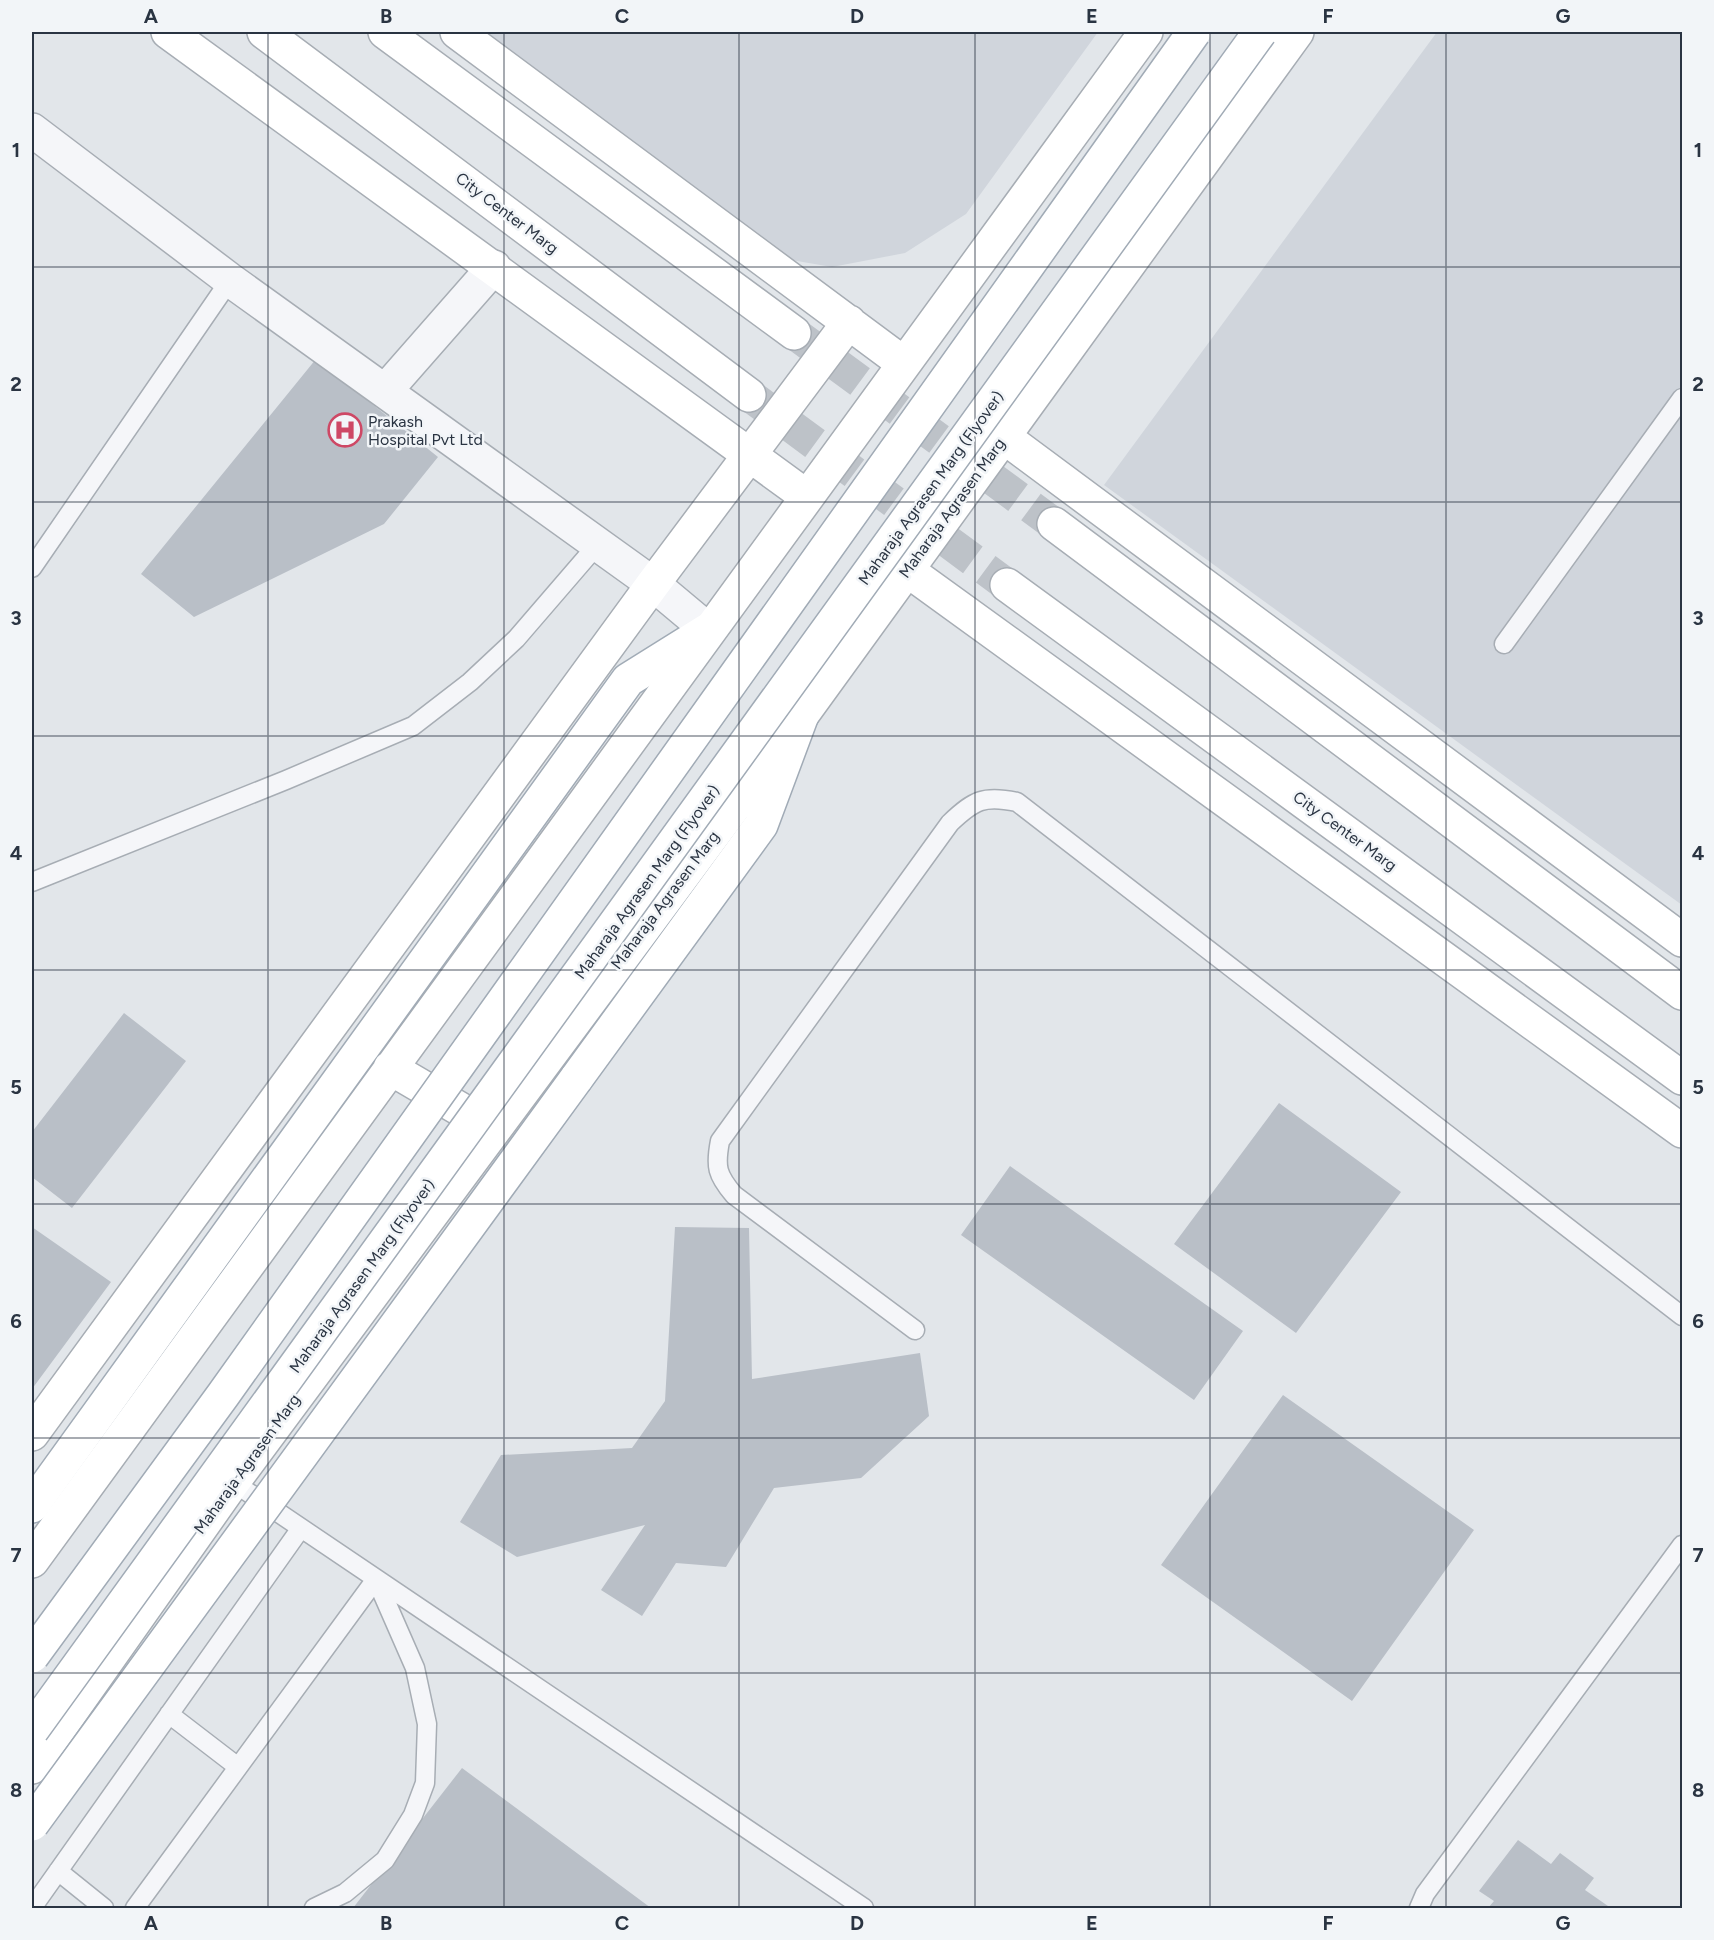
<svg xmlns="http://www.w3.org/2000/svg" width="1714" height="1940" font-family="Figtree,sans-serif">
	<rect width="100%" height="100%" fill="#e2e6ea"/>
	<!-- built -->
	<path fill="#d0d5dc" d="M 444,32 L 1098,32 L 966,214 L 905,253 L 832,267 L 727,249 Z
		M 1437,32 L 1682,32 L 1682,905 L 1104,485 Z"/>
	<!-- building -->
	<path fill="#b9bfc7" d="M 316,359 L 438,457 L 384,524 L 194,617 L 141,574 Z
		M 124,1013 L 186,1061 L 72,1208 L 32,1177 L 32,1132 Z
		M 1279,1103 L 1401,1192 L 1296,1333 L 1174,1244 Z
		M 1010,1166 L 1243,1331 L 1194,1400 L 961,1235 Z
		M 32,1227 L 111,1282 L 32,1389 Z
		M 675,1227 L 749,1228 L 752,1379 L 920,1353 L 929,1416 L 861,1478 L 774,1488 L 726,1567 L 676,1563 L 642,1616 L 601,1590 L 645,1525 L 517,1557 L 460,1522 L 501,1455 L 632,1448 L 665,1401 Z
		M 1283,1395 L 1474,1530 L 1352,1701 L 1161,1565 Z
		M 462,1768 L 651,1908 L 353,1908 Z
		M 1518,1840 L 1551,1864 L 1560,1853 L 1594,1878 L 1585,1890 L 1608,1906 L 1606,1908 L 1488,1908 L 1494,1901 L 1479,1891 Z"/>
	<g fill="none" stroke-linecap="round" stroke-linejoin="round">
		<!-- secondary-tunnel -->
		<path stroke="#bdc2c8" stroke-width="33" stroke-dasharray="33 16" stroke-linecap="butt" d="M 794,333 L 1054,524
			M 749,395 L 1007,585"/>
		<!-- lane casing -->
		<g stroke="#a7adb4" stroke-width="21">
			<path id="lane" d="M 32,568 L 230,280
				M 1504,644 L 1682,398
				M 32,882 L 286,780 L 413,726 L 470,682 L 516,639 L 597,545
				M 915,1330 L 734,1195 C 717,1175 715,1167 720,1141 L 950,823 C 974,800 984,795 1017,802 L 1682,1316
				M 233,1482 L 864,1908
				M 169,1714 L 238,1767
				M 58,1871 L 104,1908
				M 32,1908 L 301,1528
				M 135,1908 L 376,1579
				M 314,1908 L 345,1893 L 385,1860 L 413,1815 L 425,1783 L 427,1724 L 415,1668 L 376,1579
				M 1419,1908 L 1425,1894 L 1682,1545"/>
		</g>
		<!-- street casing -->
		<g stroke="#a7adb4" stroke-width="36">
			<path id="street" d="M 32,130 L 230,280 L 653,584 L 708,630
				M 386,390 L 494,267"/>
		</g>
		<!-- secondary casing -->
		<g stroke="#a7adb4" stroke-width="36">
			<path id="secondary" d="M 168,32 L 806,496
				M 264,32 L 749,395
				M 385,32 L 794,333
				M 457,32 L 903,363
				M 1004,437 L 1682,940
				M 1054,524 L 1682,993
				M 907,570 L 1682,1131
				M 1007,585 L 1682,1078
				M 390,1068 L 494,1129
				M 32,1434 L 653,584 L 849,322
				M 32,1561 L 1146,32
				M 32,1767 L 233,1482 L 802,715 L 1297,32"/>
		</g>
		<!-- primary casing -->
		<g stroke="#a1abb6" stroke-width="36">
			<path id="primary" d="M 576,1079 L 761,825 L 802,715
				M 32,1506 L 628,680 L 708,630"/>
		</g>
		<!-- lane -->
		<use href="#lane" stroke="#f5f6f9" stroke-width="18"/>
		<!-- street -->
		<use href="#street" stroke="#f5f6f9" stroke-width="33"/>
		<!-- secondary -->
		<use href="#secondary" stroke="#fff" stroke-width="33"/>
		<!-- primary -->
		<use href="#primary" stroke="#fff" stroke-width="33"/>
		<!-- primary-bridge casing -->
		<g stroke="#a1abb6" stroke-width="36" stroke-linecap="butt">
			<path id="primary-bridge" d="M 32,1656 L 223,1395 L 1194,32
				M 32,1730 L 1260,32
				M 32,1824 L 576,1079"/>
		</g>
		<!-- primary-bridge -->
		<use href="#primary-bridge" stroke="#fff" stroke-width="33"/>
	</g>
	<!-- grid -->
	<path fill="none" stroke="#2a3442" stroke-width="1.5" stroke-opacity="0.55" d="M 268,32 L 268,1908M 504,32 L 504,1908M 739,32 L 739,1908M 975,32 L 975,1908M 1210,32 L 1210,1908M 1446,32 L 1446,1908M 32,267 L 1682,267M 32,502 L 1682,502M 32,736 L 1682,736M 32,970 L 1682,970M 32,1204 L 1682,1204M 32,1438 L 1682,1438M 32,1673 L 1682,1673"/>
	<!-- icons -->
	<defs>
		<g id="hospital-ring" transform="scale(1.725)"><circle r="9.5" fill="#f2f5f8" stroke="#ce4865" stroke-width="1.5"/><path d="M-5-5h3v3.5h4V-5h3V5h-3V1.5h-4V5h-3Z" fill="#ce4865"/></g>
	</defs>
	<g fill-rule="evenodd">
		<use href="#hospital-ring" x="345" y="430"/>
	</g>
	<g text-anchor="middle" dominant-baseline="central" stroke-width="5" stroke-linejoin="round" paint-order="stroke">
		<!-- street labels -->
		<g font-size="16" fill="#2a3442" stroke="#f2f5f8">
			<text transform="translate(507 213) rotate(37)">City Center Marg</text>
			<text transform="translate(931 488) rotate(-54)">Maharaja Agrasen Marg (Flyover)</text>
			<text transform="translate(952 508) rotate(-54)">Maharaja Agrasen Marg</text>
			<text transform="translate(1345 831) rotate(36)">City Center Marg</text>
			<text transform="translate(647 882) rotate(-54)">Maharaja Agrasen Marg (Flyover)</text>
			<text transform="translate(665 900) rotate(-53)">Maharaja Agrasen Marg</text>
			<text transform="translate(362 1276) rotate(-54)">Maharaja Agrasen Marg (Flyover)</text>
			<text transform="translate(247 1464) rotate(-54)">Maharaja Agrasen Marg</text>
		</g>
		<!-- poi labels -->
		<g font-size="16" fill="#2a3442" stroke="#f2f5f8" text-anchor="start">
			<text x="368" y="421">Prakash<tspan x="368" dy="18">Hospital Pvt Ltd</tspan></text>
		</g>
	</g>
	<!-- border -->
	<rect width="1714" height="1940" fill="none" stroke="#f2f5f8" stroke-width="66"/>
	<rect x="33" y="33" width="1648" height="1874" fill="none" stroke="#2a3442" stroke-width="2"/>
	<g font-size="20" text-anchor="middle" font-weight="bold" fill="#2a3442">
		<text x="151" y="23">A</text>
		<text x="386" y="23">B</text>
		<text x="622" y="23">C</text>
		<text x="857" y="23">D</text>
		<text x="1092" y="23">E</text>
		<text x="1328" y="23">F</text>
		<text x="1563" y="23">G</text>
		<text x="16" y="157">1</text>
		<text x="1698" y="157">1</text>
		<text x="16" y="391">2</text>
		<text x="1698" y="391">2</text>
		<text x="16" y="625">3</text>
		<text x="1698" y="625">3</text>
		<text x="16" y="860">4</text>
		<text x="1698" y="860">4</text>
		<text x="16" y="1094">5</text>
		<text x="1698" y="1094">5</text>
		<text x="16" y="1328">6</text>
		<text x="1698" y="1328">6</text>
		<text x="16" y="1562">7</text>
		<text x="1698" y="1562">7</text>
		<text x="16" y="1797">8</text>
		<text x="1698" y="1797">8</text>
		<text x="151" y="1930">A</text>
		<text x="386" y="1930">B</text>
		<text x="622" y="1930">C</text>
		<text x="857" y="1930">D</text>
		<text x="1092" y="1930">E</text>
		<text x="1328" y="1930">F</text>
		<text x="1563" y="1930">G</text>
	</g>
</svg>
